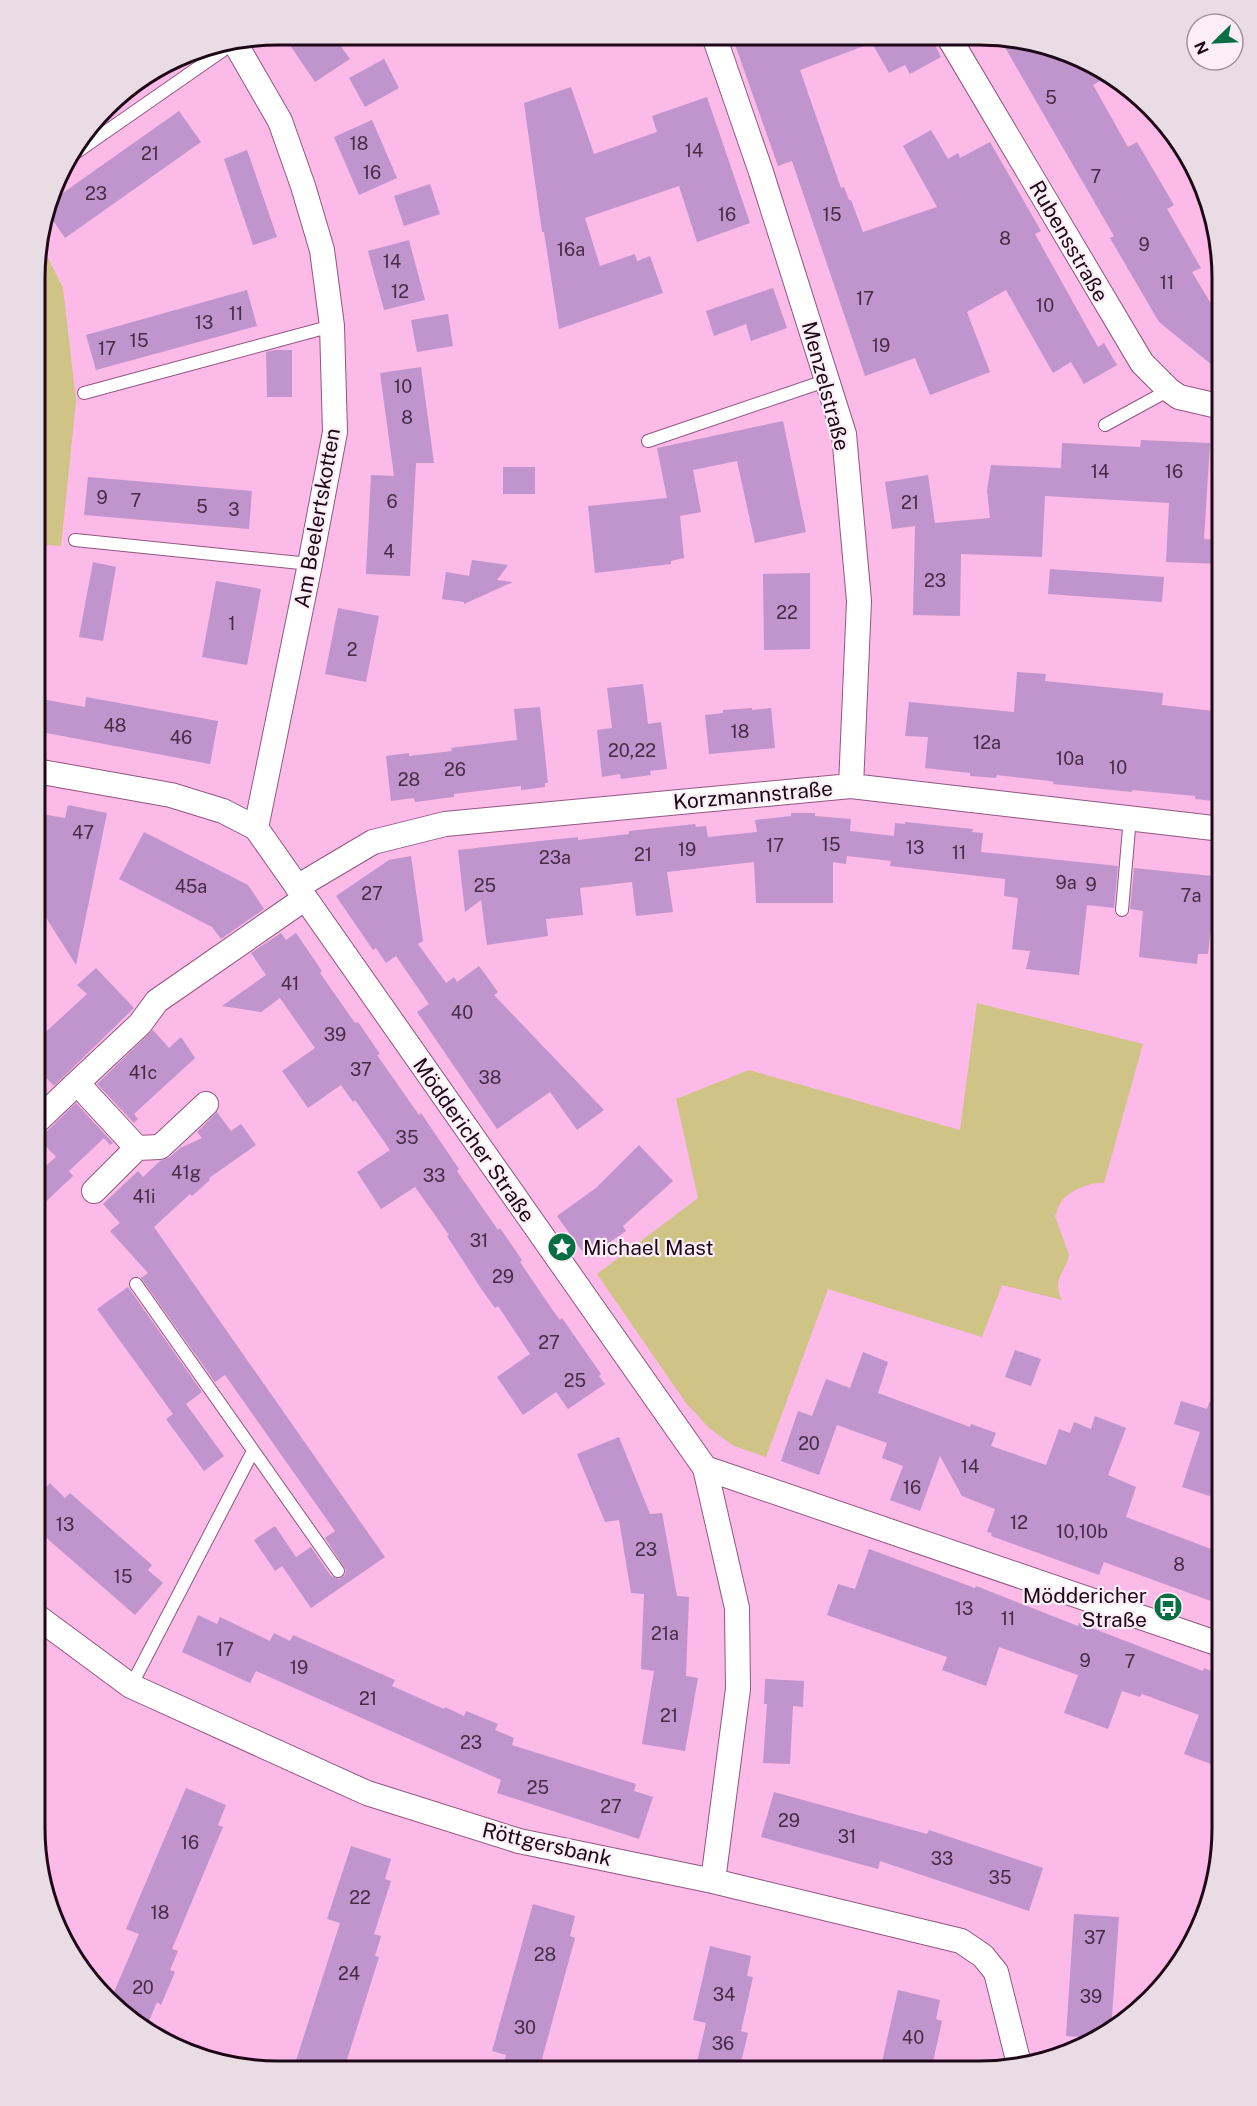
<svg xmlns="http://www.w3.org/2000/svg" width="1257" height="2106" font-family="'Public Sans',sans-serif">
	<rect width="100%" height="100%" fill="#fbbae7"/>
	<!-- green -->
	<path fill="#cfc385" d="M 39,240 L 63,288 L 76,401 L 61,546 L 36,544 L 37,247 Z
		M 977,1003 L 1143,1044 L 1104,1183 C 1092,1181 1068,1191 1061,1202 C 1058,1206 1057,1212 1055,1216 L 1069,1255 C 1065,1274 1051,1279 1062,1300 L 1002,1285 L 982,1337 L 828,1289 L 766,1457 L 734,1446 L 709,1428 L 686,1403 L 597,1274 L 698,1198 L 676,1099 L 749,1070 L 960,1130 Z"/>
	<!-- building -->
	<path fill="#c094cd" d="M 283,35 L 333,35 L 350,59 L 315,82 Z
		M 732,36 L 930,36 L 941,57 L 910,74 L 905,65 L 889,73 L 872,43 L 800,70 L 841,188 L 844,187 L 849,200 L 851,200 L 863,232 L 937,207 L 903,146 L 931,130 L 948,159 L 958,153 L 960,158 L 990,142 L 1041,231 L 1035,234 L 1098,347 L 1104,343 L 1117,365 L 1084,384 L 1071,362 L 1053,373 L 1006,290 L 967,312 L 990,372 L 930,395 L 915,358 L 865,376 L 792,161 L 778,166 Z
		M 999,37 L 1011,37 L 1072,53 L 1090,63 L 1100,81 L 1093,85 L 1128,147 L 1137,142 L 1174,205 L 1167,209 L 1201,268 L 1192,272 L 1216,312 L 1222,311 L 1222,373 L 1159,322 L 1110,238 L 1114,236 Z
		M 384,59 L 399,88 L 365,107 L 349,78 Z
		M 571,87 L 594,154 L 657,132 L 652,116 L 707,97 L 750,223 L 697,242 L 679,186 L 585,218 L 600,266 L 635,254 L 637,261 L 650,256 L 663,293 L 559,329 L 544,232 L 542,232 L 524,103 Z
		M 179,111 L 201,142 L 65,238 L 47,212 L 50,202 Z
		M 372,120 L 397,178 L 359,195 L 334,137 Z
		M 247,150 L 277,237 L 253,245 L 224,159 Z
		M 430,184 L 440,214 L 404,226 L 394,196 Z
		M 409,240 L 425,300 L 384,310 L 368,251 Z
		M 773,288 L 787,328 L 751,341 L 746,324 L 714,336 L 706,311 Z
		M 247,290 L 257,326 L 96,370 L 86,335 Z
		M 448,314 L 453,346 L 417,352 L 411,320 Z
		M 275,350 L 292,350 L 292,397 L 267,397 L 266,352 Z
		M 421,367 L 434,463 L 416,463 L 410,576 L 366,574 L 371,475 L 394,476 L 380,373 Z
		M 783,421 L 806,532 L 755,543 L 737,461 L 693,470 L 701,512 L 680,516 L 684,558 L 671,561 L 671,564 L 595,573 L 588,506 L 667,498 L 657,448 Z
		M 1141,440 L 1210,443 L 1204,539 L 1222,540 L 1222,564 L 1166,562 L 1169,503 L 1045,496 L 1042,557 L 961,554 L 960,616 L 913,615 L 915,526 L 892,529 L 885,482 L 928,475 L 935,523 L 990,518 L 987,490 L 991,465 L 1061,468 L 1062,443 L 1140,447 Z
		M 503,467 L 535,467 L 535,494 L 503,494 Z
		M 88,477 L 252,491 L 249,529 L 84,515 Z
		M 472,560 L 508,565 L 497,580 L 513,582 L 464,604 L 464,602 L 442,599 L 446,572 L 469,576 Z
		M 93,562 L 116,567 L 103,641 L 79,637 Z
		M 1050,569 L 1164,577 L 1162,602 L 1048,594 Z
		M 810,573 L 810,649 L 764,650 L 763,574 Z
		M 216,581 L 261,589 L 247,665 L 202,657 Z
		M 338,608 L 379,616 L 366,682 L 325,674 Z
		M 1017,672 L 1046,674 L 1045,681 L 1163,693 L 1162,705 L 1222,712 L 1222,802 L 1195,799 L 1195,796 L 1132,790 L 1132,792 L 1053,784 L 1054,782 L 1050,781 L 997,775 L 996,778 L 970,776 L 970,773 L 925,768 L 928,737 L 905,736 L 909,702 L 1014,712 Z
		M 643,684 L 648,724 L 661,722 L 667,769 L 650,771 L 651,775 L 621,779 L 620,774 L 602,777 L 597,730 L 612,728 L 607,688 Z
		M 86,697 L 218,721 L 210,764 L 36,731 L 36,698 L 85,707 Z
		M 540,707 L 548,783 L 545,783 L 545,787 L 521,790 L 521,786 L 454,794 L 454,797 L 415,802 L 414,798 L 391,801 L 386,756 L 409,753 L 409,756 L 452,751 L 451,748 L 517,740 L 514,709 Z
		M 752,708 L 752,710 L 771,708 L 775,748 L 709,754 L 705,715 L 723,713 L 723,710 Z
		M 68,805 L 107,813 L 76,965 L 36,902 L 36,813 L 65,818 Z
		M 791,813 L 815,813 L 815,816 L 851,819 L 850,831 L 894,836 L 895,823 L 905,824 L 905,822 L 973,829 L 972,832 L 983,833 L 981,852 L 1118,866 L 1114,908 L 1087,905 L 1079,975 L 1026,969 L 1030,951 L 1012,949 L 1018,898 L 1004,896 L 1005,879 L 890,866 L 891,861 L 847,856 L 846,864 L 833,862 L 833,903 L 756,903 L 754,862 L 667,872 L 673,912 L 636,916 L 632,882 L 580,888 L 583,915 L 546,919 L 548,936 L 487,945 L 481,900 L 465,912 L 458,850 L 578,837 L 578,840 L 629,834 L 629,831 L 695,824 L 696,827 L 706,826 L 708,837 L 757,832 L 755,820 L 791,816 Z
		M 144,832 L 248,885 L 264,909 L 221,939 L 212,927 L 119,879 Z
		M 411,856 L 423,941 L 418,944 L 446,983 L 454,977 L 457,982 L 479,966 L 498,992 L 494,995 L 604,1110 L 577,1130 L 550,1092 L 497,1129 L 417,1012 L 429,1004 L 396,956 L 386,963 L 376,948 L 373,950 L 336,896 L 389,860 Z
		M 1134,868 L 1222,877 L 1222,919 L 1212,918 L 1208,954 L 1198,954 L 1197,964 L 1139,957 L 1143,911 L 1130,909 Z
		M 281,933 L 286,940 L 296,933 L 322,971 L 320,973 L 355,1023 L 358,1022 L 380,1054 L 377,1055 L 419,1115 L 421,1113 L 459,1169 L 457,1171 L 475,1197 L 498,1230 L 500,1228 L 522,1260 L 520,1262 L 554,1312 L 560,1320 L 562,1318 L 601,1374 L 599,1376 L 605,1384 L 568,1409 L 556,1392 L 523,1415 L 497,1377 L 530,1354 L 498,1306 L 495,1308 L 482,1290 L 447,1236 L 449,1235 L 415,1187 L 381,1209 L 357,1172 L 390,1150 L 355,1100 L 353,1102 L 341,1085 L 308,1108 L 282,1071 L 315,1048 L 280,998 L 261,1012 L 222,1006 L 266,975 L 251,953 Z
		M 96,968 L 134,1008 L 54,1086 L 35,1066 L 36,1041 L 87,994 L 77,985 Z
		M 153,1030 L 169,1048 L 181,1037 L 195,1058 L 134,1114 L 138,1119 L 134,1123 L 97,1084 Z
		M 76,1103 L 113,1143 L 110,1145 L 104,1138 L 69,1171 L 73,1176 L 35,1212 L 35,1175 L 56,1157 L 39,1139 Z
		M 217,1112 L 231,1131 L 241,1124 L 256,1145 L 209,1178 L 210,1180 L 192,1196 L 190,1194 L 154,1227 L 385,1557 L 311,1608 L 282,1566 L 275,1571 L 254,1540 L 275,1526 L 296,1557 L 311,1547 L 331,1576 L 339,1579 L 345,1575 L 346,1570 L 325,1538 L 335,1531 L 225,1375 L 215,1382 L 141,1278 L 148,1273 L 110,1231 L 120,1223 L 103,1204 L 138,1171 L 143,1177 L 160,1161 L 170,1157 L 180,1148 L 202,1138 L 197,1132 Z
		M 639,1145 L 673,1181 L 623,1226 L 626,1231 L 587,1258 L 557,1216 L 596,1188 Z
		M 128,1287 L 202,1392 L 186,1404 L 224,1456 L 204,1471 L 166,1419 L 173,1414 L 97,1309 Z
		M 1015,1350 L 1041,1359 L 1031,1386 L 1005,1377 Z
		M 863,1352 L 888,1362 L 878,1393 L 970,1427 L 971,1424 L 996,1433 L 991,1446 L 1046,1465 L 1059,1429 L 1070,1433 L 1074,1422 L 1091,1429 L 1095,1416 L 1126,1428 L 1108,1475 L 1136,1487 L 1126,1517 L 1222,1553 L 1222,1605 L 1104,1562 L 1099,1575 L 991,1536 L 992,1533 L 987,1532 L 995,1509 L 962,1496 L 940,1456 L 920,1511 L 890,1500 L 903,1466 L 882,1458 L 887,1443 L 837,1425 L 819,1475 L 781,1461 L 798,1411 L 812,1416 L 826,1379 L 850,1388 Z
		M 1218,1378 L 1222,1379 L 1222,1500 L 1182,1487 L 1200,1432 L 1174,1424 L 1181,1401 L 1207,1409 Z
		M 619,1437 L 650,1514 L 662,1513 L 677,1596 L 689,1597 L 686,1676 L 698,1678 L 685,1751 L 642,1744 L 654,1671 L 641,1669 L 644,1594 L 631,1593 L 619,1520 L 605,1522 L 577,1454 Z
		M 50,1483 L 65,1498 L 70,1493 L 152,1565 L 148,1570 L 163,1583 L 135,1615 L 35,1528 L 35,1499 Z
		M 869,1549 L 975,1588 L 976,1586 L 994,1593 L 1078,1626 L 1079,1623 L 1203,1671 L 1204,1668 L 1214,1672 L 1219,1659 L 1222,1659 L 1222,1768 L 1184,1754 L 1199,1715 L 1142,1694 L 1140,1697 L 1122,1691 L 1108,1729 L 1064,1713 L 1078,1675 L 999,1647 L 986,1686 L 942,1670 L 947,1657 L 827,1615 L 838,1584 L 855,1589 Z
		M 198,1615 L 217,1624 L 220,1617 L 270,1641 L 274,1633 L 290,1641 L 293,1635 L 395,1680 L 392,1686 L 444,1709 L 445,1707 L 464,1716 L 466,1711 L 498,1724 L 495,1730 L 514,1738 L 512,1745 L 636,1784 L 634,1791 L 653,1797 L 639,1839 L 497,1793 L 501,1780 L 427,1747 L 256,1671 L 250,1683 L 182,1652 Z
		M 765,1679 L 804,1681 L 803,1707 L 793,1706 L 790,1764 L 763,1763 L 767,1704 L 764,1704 Z
		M 186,1788 L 226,1805 L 218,1825 L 223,1827 L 172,1949 L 178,1951 L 170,1970 L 175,1972 L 161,2005 L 157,2002 L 149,2021 L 115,2006 L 110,2001 L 139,1934 L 126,1929 Z
		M 774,1792 L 927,1834 L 929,1830 L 1043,1868 L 1029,1911 L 880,1861 L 878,1869 L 761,1837 Z
		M 351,1846 L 391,1859 L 385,1879 L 391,1881 L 374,1934 L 381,1936 L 375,1956 L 379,1957 L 346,2063 L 341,2062 L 338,2070 L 293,2070 L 340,1923 L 327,1919 Z
		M 533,1904 L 575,1916 L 570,1936 L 575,1938 L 539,2070 L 502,2070 L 506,2055 L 492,2051 Z
		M 1074,1914 L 1119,1917 L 1111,2030 L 1098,2038 L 1066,2036 Z
		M 710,1946 L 751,1956 L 747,1976 L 753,1977 L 741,2031 L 748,2033 L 739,2071 L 695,2071 L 706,2023 L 693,2020 Z
		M 898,1990 L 940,2000 L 936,2019 L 942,2021 L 931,2071 L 880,2071 Z"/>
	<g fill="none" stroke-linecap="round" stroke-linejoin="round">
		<!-- lane casing -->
		<g stroke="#915781" stroke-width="14">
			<path id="lane" d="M 71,156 L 232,44
				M 84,393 L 332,326
				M 1105,425 L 1169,390
				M 648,441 L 828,380
				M 75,540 L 310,564
				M 1122,910 L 1130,817
				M 136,1284 L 338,1571
				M 131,1686 L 253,1451"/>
		</g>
		<!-- street casing -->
		<g stroke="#915781" stroke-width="26">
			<path id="street" d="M 714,36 L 761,172 L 844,434 L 859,601 L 851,786
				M 948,36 L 1142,363 L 1169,390 L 1179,397 L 1222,407
				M 235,43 L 280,121 L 303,186 L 322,250 L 332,326 L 335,432 L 310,564 L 256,828
				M 36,771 L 171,795 L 223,811 L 256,828 L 705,1468 L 1222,1645
				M 297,887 L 373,842 L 445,824 L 851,786 L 1222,829
				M 35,1123 L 77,1083
				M 137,1148 L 77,1083 L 140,1024 L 157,1001 L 304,899
				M 94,1191 L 137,1148 L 160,1147 L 206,1104
				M 705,1468 L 737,1608 L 738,1689 L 713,1881
				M 35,1615 L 131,1686 L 367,1793 L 519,1841 L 713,1881 L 961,1941 L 983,1956 L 996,1972 L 1019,2064"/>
		</g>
		<!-- lane -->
		<use href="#lane" stroke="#fff" stroke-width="12"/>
		<!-- street -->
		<use href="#street" stroke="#fff" stroke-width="24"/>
	</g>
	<!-- icons -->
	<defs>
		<g id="sight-disc" transform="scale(1.5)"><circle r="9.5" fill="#086e44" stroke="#fceef7"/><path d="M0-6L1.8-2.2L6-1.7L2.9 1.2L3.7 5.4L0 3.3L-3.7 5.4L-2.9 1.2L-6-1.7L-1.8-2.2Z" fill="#fff"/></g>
		<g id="bus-disc" transform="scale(1.5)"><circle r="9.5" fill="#086e44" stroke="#fceef7"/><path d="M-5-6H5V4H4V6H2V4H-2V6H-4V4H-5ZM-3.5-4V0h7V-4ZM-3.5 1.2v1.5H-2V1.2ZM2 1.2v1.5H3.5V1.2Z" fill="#fff"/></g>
	</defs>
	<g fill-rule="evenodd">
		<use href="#sight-disc" x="562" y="1247"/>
		<use href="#bus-disc" x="1168" y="1607"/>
	</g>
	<g text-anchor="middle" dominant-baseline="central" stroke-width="4.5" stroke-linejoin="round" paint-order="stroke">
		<!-- number labels -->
		<g font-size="18" fill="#462b45">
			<text x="1051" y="97">5</text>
			<text x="359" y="143">18</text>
			<text x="694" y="150">14</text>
			<text x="150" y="153">21</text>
			<text x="372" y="172">16</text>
			<text x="1096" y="176">7</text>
			<text x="96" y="193">23</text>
			<text x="727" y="214">16</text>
			<text x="832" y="214">15</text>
			<text x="1005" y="238">8</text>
			<text x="1144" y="244">9</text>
			<text x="571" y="249">16a</text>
			<text x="392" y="261">14</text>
			<text x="1167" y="282">11</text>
			<text x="400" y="291">12</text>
			<text x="865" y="298">17</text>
			<text x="1045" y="305">10</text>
			<text x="236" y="313">11</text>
			<text x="204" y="322">13</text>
			<text x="139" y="340">15</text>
			<text x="881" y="345">19</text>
			<text x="107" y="348">17</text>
			<text x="403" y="386">10</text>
			<text x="407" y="417">8</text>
			<text x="1100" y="471">14</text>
			<text x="1174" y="471">16</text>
			<text x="102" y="497">9</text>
			<text x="136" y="500">7</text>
			<text x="392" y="501">6</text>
			<text x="910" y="502">21</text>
			<text x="202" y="506">5</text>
			<text x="234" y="509">3</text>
			<text x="389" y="551">4</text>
			<text x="935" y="580">23</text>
			<text x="787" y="612">22</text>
			<text x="232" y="623">1</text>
			<text x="352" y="649">2</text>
			<text x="115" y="725">48</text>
			<text x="740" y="731">18</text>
			<text x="181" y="737">46</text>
			<text x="987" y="742">12a</text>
			<text x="632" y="750">20,22</text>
			<text x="1070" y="758">10a</text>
			<text x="1118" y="767">10</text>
			<text x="455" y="769">26</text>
			<text x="409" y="779">28</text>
			<text x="83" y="832">47</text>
			<text x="831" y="844">15</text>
			<text x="775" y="845">17</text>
			<text x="915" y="847">13</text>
			<text x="687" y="849">19</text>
			<text x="959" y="852">11</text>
			<text x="643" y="854">21</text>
			<text x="555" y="857">23a</text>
			<text x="1066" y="882">9a</text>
			<text x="1091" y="884">9</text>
			<text x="485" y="885">25</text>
			<text x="191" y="886">45a</text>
			<text x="372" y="893">27</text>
			<text x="1191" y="895">7a</text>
			<text x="290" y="983">41</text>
			<text x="462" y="1012">40</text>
			<text x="335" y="1034">39</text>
			<text x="361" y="1069">37</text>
			<text x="143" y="1072">41c</text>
			<text x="490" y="1077">38</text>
			<text x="407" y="1137">35</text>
			<text x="186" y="1172">41g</text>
			<text x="434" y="1175">33</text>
			<text x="144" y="1196">41i</text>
			<text x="479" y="1240">31</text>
			<text x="503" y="1276">29</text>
			<text x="549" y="1342">27</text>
			<text x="575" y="1380">25</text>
			<text x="809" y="1443">20</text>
			<text x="970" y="1466">14</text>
			<text x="912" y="1487">16</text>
			<text x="1019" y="1522">12</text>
			<text x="65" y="1524">13</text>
			<text x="1082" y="1531">10,10b</text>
			<text x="646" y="1549">23</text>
			<text x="1179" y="1564">8</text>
			<text x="123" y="1576">15</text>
			<text x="964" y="1608">13</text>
			<text x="1008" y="1618">11</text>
			<text x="665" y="1633">21a</text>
			<text x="225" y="1649">17</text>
			<text x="1085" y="1660">9</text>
			<text x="1130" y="1661">7</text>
			<text x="299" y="1667">19</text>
			<text x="368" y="1698">21</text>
			<text x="669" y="1715">21</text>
			<text x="471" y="1742">23</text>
			<text x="538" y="1787">25</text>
			<text x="611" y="1806">27</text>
			<text x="789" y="1820">29</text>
			<text x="847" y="1836">31</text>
			<text x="190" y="1842">16</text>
			<text x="942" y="1858">33</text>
			<text x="1000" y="1877">35</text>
			<text x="360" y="1897">22</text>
			<text x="160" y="1912">18</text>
			<text x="1095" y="1937">37</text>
			<text x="545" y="1954">28</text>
			<text x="349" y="1973">24</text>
			<text x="143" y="1987">20</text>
			<text x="724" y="1994">34</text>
			<text x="1091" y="1996">39</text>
			<text x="525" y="2027">30</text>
			<text x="913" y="2037">40</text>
			<text x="723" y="2043">36</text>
		</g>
		<!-- street labels -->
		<g font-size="21" fill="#1e0818" stroke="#fceef7">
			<text transform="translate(1069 241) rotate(60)">Rubensstraße</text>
			<text transform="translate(826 386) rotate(75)">Menzelstraße</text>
			<text transform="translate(317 518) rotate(-80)">Am Beelertskotten</text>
			<text transform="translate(753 795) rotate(-5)">Korzmannstraße</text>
			<text transform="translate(474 1140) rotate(55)">Möddericher Straße</text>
			<text transform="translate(547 1844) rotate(13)">Röttgersbank</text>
		</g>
		<!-- poi labels -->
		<g font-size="21" fill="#1e0818" stroke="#fceef7" text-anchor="start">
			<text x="583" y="1247">Michael Mast</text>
			<text x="1147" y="1595" text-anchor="end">Möddericher<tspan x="1147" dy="24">Straße</tspan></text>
		</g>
	</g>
	<!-- crop -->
	<path d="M0 0H1257V2106H0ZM278 45H979A233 233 0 0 1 1212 278V1828A233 233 0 0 1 979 2061H278A233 233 0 0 1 45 1828V278A233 233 0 0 1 278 45Z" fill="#eadce5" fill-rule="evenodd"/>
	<path fill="none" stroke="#1e0818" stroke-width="3" d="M278 45H979A233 233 0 0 1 1212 278V1828A233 233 0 0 1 979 2061H278A233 233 0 0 1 45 1828V278A233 233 0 0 1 278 45Z"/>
	<!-- north arrow -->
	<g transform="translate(1215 42) rotate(246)"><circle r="28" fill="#fceef7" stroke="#a3929e" stroke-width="1.5"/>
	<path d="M0-4.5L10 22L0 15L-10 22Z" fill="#086e44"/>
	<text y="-9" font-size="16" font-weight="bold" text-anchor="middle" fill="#1e0818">N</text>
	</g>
</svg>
